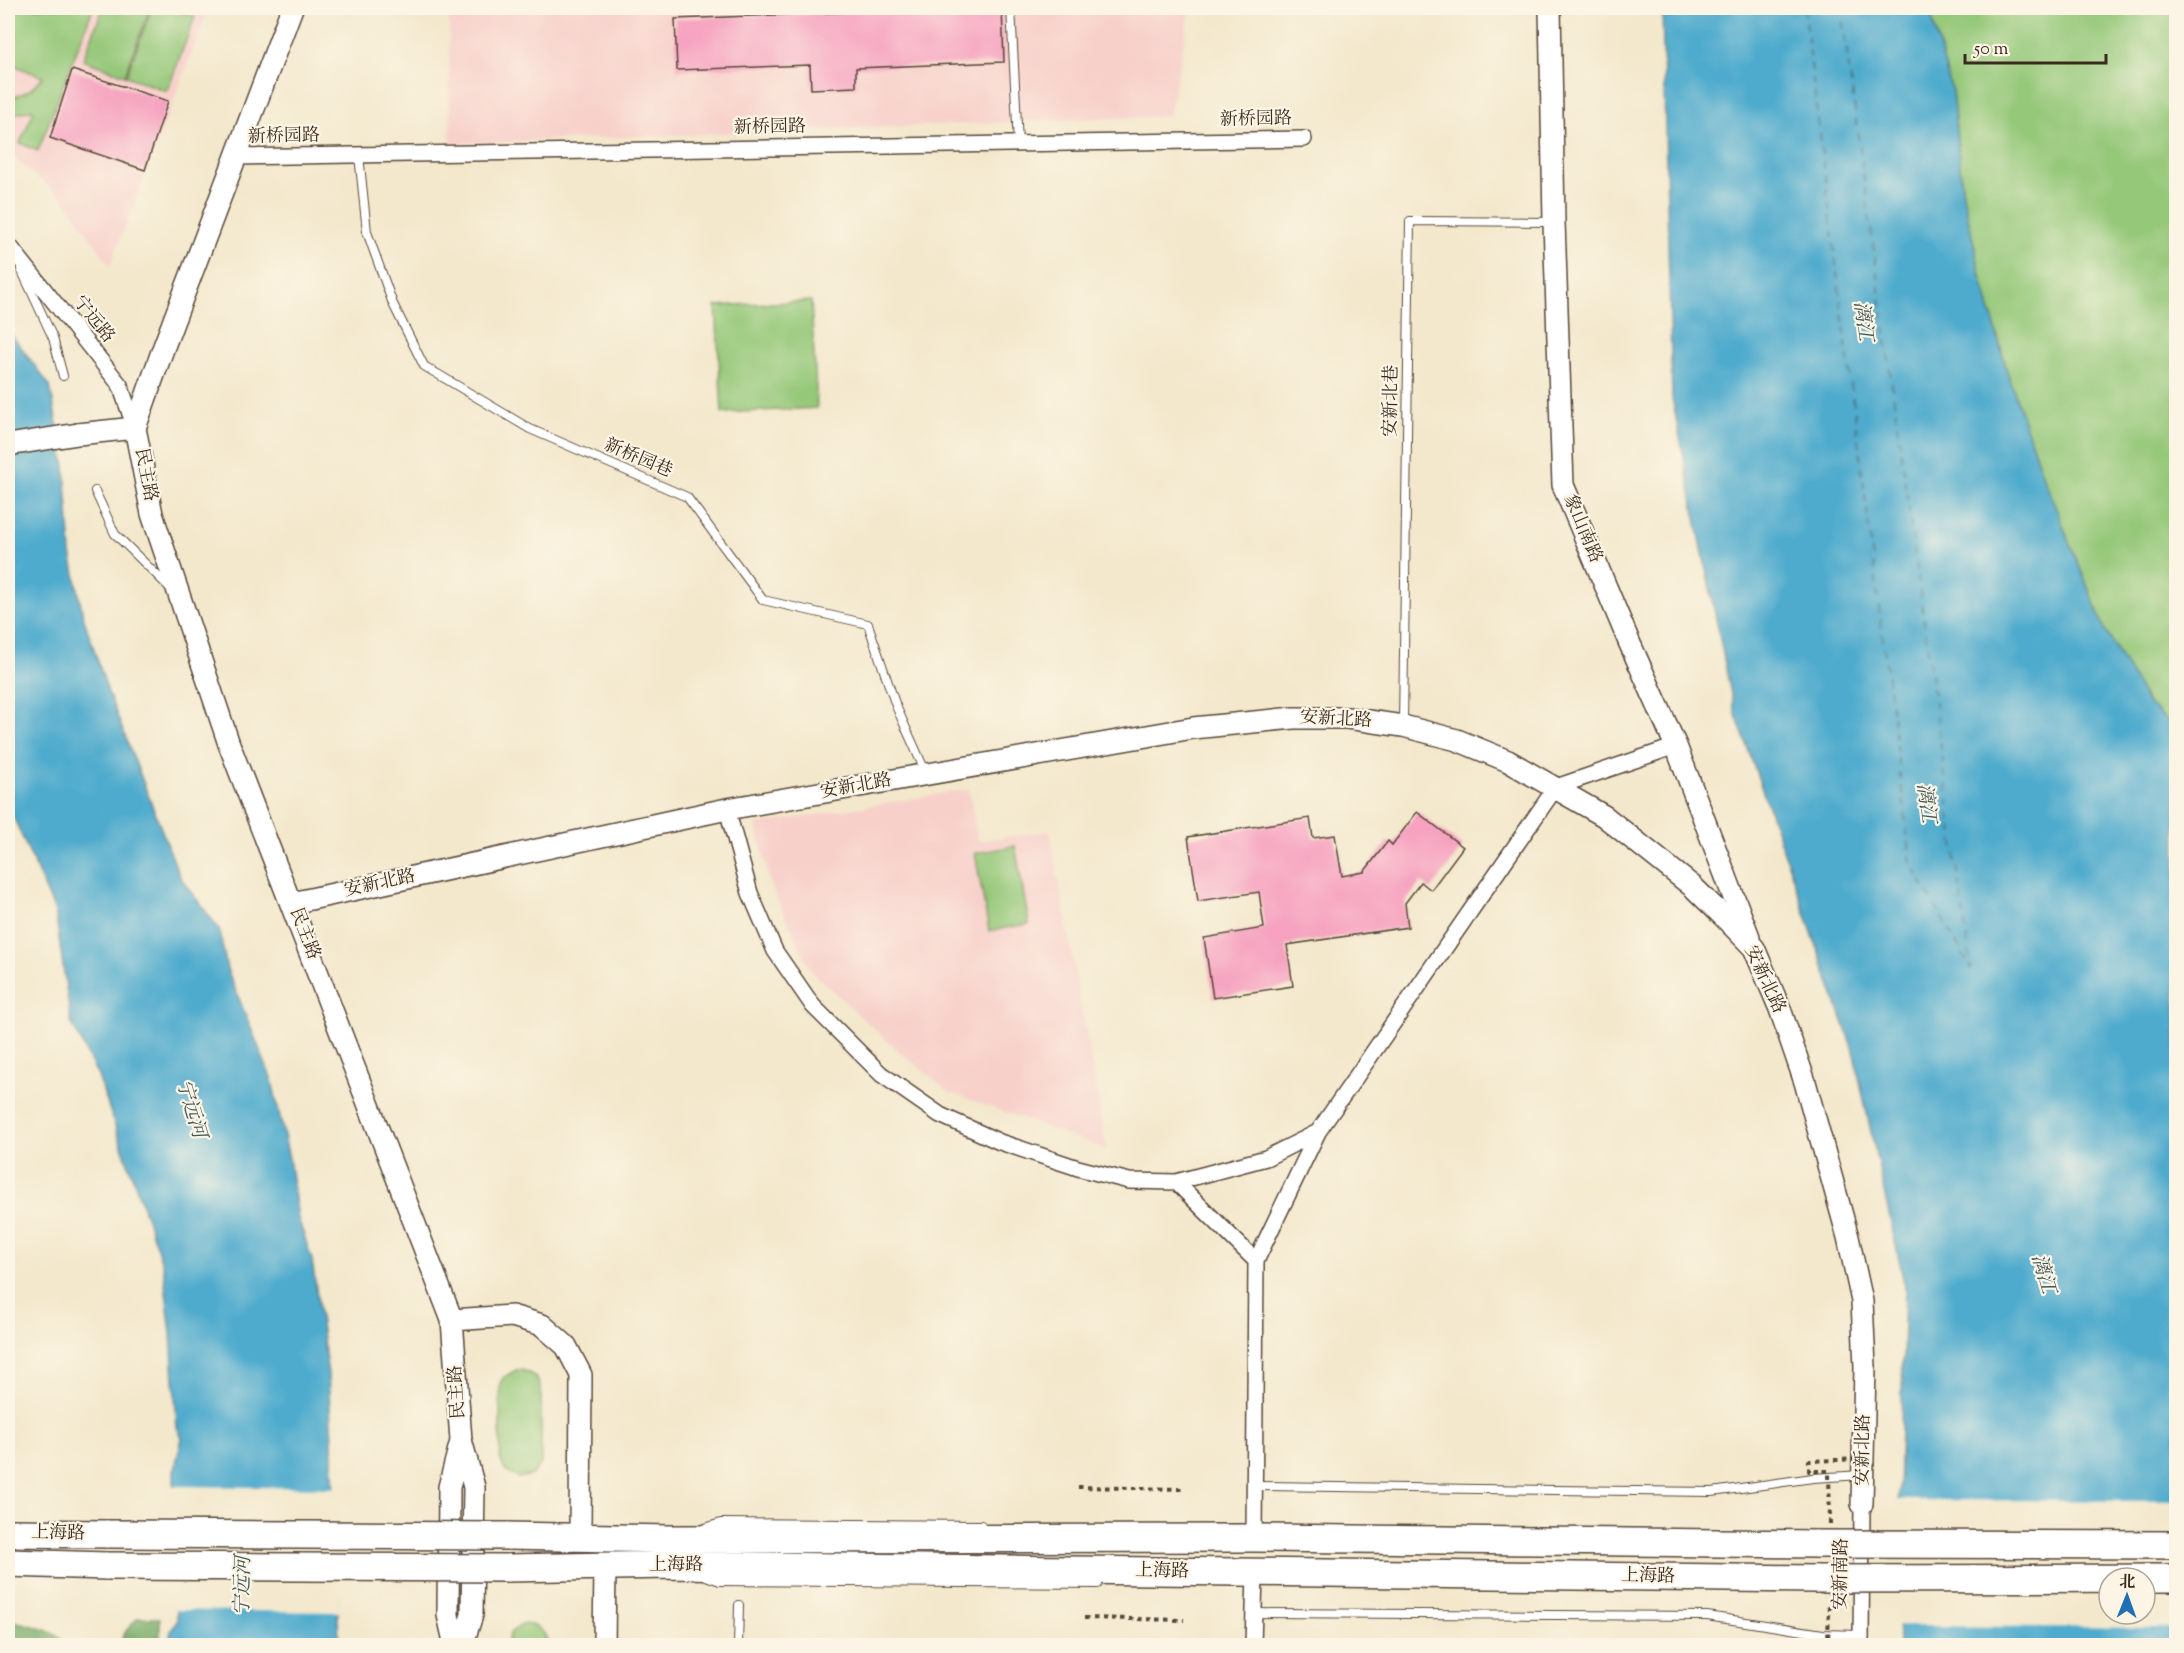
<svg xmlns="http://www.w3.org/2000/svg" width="2184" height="1653" font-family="'Sorts Mill Goudy','Noto Serif SC',serif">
	<rect width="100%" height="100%" fill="#fcf5e5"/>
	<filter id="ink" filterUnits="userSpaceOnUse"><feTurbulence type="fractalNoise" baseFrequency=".0167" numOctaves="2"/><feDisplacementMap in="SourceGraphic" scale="12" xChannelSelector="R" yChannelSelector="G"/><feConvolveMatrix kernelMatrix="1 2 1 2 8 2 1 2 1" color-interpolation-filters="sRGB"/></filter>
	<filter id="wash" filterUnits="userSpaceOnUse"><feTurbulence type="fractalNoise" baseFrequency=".008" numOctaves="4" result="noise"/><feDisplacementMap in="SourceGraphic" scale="24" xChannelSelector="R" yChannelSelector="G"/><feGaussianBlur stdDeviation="1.35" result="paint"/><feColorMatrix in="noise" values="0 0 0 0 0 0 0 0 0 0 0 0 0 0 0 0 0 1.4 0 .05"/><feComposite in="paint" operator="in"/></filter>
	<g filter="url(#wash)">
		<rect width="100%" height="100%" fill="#f3e8cc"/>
		<!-- built -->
		<path fill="#f7d0ca" d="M 8,8 L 209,8 L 110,266 L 65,200 L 8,153 Z
			M 449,8 L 1191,8 L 1169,116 L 450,144 Z
			M 969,789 L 978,841 L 1050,831 L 1107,1150 L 949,1092 L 900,1052 L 812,972 L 771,887 L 756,825 Z"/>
		<!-- green -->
		<path fill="#95c879" stroke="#68794c" stroke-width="1.5" d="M 8,8 L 93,8 L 38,151 L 20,143 L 34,111 L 31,110 L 8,115 L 8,100 L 30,90 L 43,77 L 8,63 Z
			M 103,8 L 150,8 L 125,75 L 83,60 Z
			M 152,8 L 170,8 L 195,17 L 167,91 L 126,76 Z
			M 1929,8 L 2176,8 L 2176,728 L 2148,704 L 2105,630 L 2042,474 L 2007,371 L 1981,276 L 1963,195 L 1952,92 Z
			M 811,301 L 817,408 L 722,413 L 716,306 Z
			M 1015,846 L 1029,924 L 989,931 L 975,853 Z
			M 516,1370 C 530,1370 538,1376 541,1390 L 541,1464 L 532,1475 L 518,1478 L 505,1471 L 500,1458 L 500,1383 L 504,1377 Z
			M 523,1624 C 538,1625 546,1631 548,1645 L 506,1645 L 511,1632 Z"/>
		<!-- forest -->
		<path fill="#78ac69" stroke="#5a6b44" stroke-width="1.5" d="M 138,1618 L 160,1618 L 160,1645 L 119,1645 L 126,1631 Z
			M 8,1620 C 27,1624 55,1629 67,1645 L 8,1645 Z"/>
		<!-- water -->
		<path fill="#50abcd" stroke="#466a76" stroke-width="1.5" fill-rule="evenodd" d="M 1662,8 L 1929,8 L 1952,92 L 1963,195 L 1981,276 L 2007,371 L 2042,474 L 2105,630 L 2148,704 L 2176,728 L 2176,1645 L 1899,1645 L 1897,1564 L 1905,1287 L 1853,1050 L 1734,709 L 1672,398 ZM 2109,1578 L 2145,1578 L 2145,1614 L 2109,1614 Z
			M 8,330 L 50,386 L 65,466 L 71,553 L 83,616 L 108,692 L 180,877 L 219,929 L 227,969 L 272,1080 L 289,1159 L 298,1218 L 312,1260 L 328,1374 L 332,1440 L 339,1645 L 169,1645 L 171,1631 L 177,1621 L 174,1472 L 182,1438 L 177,1427 L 171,1334 L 163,1266 L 98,1076 L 71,1022 L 55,911 L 8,805 Z"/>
		<!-- pier -->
		<path fill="#f3e8cc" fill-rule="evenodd" d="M 171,1486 L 335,1488 L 339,1612 L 174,1610 Z
			M 1896,1500 L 2176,1501 L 2176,1628 L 1895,1626 L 1894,1564 ZM 2109,1578 L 2145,1578 L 2145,1614 L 2109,1614 Z"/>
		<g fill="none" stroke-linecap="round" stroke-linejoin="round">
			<!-- ferry -->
			<path stroke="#42575b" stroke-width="1.5" stroke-dasharray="8 6" stroke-linecap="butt" d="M 1804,8 L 1911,863 L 1971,969 L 1841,8"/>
		</g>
		<g id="blocks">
			<!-- building -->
			<path fill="#f6a2c0" d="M 954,8 L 1002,8 L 1004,62 L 856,68 L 856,87 L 811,89 L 810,65 L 677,70 L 675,19 Z
				M 72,70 L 168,101 L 145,170 L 50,138 Z
				M 1417,812 L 1463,847 L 1431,890 L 1421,882 L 1405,903 L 1408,927 L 1287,945 L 1293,986 L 1213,998 L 1204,938 L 1264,928 L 1259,892 L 1198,901 L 1188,837 L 1310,818 L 1313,838 L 1335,835 L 1342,876 L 1364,872 L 1388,841 L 1392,845 Z"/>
		</g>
	</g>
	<g filter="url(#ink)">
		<use href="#blocks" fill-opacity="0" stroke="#574638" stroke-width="1.5"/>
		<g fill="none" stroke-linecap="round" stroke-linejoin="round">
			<!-- lane casing -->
			<g stroke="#574638" stroke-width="10">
				<path id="lane" d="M 1011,8 L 1018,144
					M 359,155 L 367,232 L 393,304 L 424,366 L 530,429 L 687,497 L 763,600 L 868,624 L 896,706 L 926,773
					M 21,269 L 53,338 L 63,376
					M 95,491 L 115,534 L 170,588
					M 1403,724 L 1410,221 L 1551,222
					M 1255,1486 L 1712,1492 L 1813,1478 L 1862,1475
					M 705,1528 L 721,1523 L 981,1525
					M 706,1576 L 720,1581 L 1098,1584
					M 1254,1613 L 1707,1616 L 1823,1634 L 1861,1635
					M 738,1646 L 739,1605"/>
			</g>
			<!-- street casing -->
			<g stroke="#574638" stroke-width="18">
				<path id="street" d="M 237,157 L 1304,139
					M 8,244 L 120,385 L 135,428
					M 727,809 L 750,893 L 775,951 L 813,1006 L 881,1074 L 940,1115 L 1000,1142 L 1078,1168 L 1129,1181 L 1176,1182 L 1256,1261
					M 1176,1182 L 1266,1158 L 1318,1132
					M 1254,1538 L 1256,1261 L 1318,1132 L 1556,787 L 1676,746
					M 1253,1646 L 1255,1573
					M 1861,1646 L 1862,1504"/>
			</g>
			<!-- secondary casing -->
			<g stroke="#574638" stroke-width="24">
				<path id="secondary" d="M 292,8 L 163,349 L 135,428 L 152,514 L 229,744 L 452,1320 L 461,1440 L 474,1487 L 472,1615 L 462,1646
					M 1550,8 L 1554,222 L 1563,485 L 1630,644 L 1676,746 L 1749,937
					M 78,434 L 135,428
					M 292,903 L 727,809 L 1193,728 L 1294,718 L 1347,718 L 1403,726 L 1457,740 L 1508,761 L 1604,816 L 1692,886 L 1722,915 L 1754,948 L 1780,1009 L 1805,1082 L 1848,1237 L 1862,1301 L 1865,1367 L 1862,1504
					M 452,1320 L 512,1316 L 542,1325 L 566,1346 L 581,1375 L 580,1537
					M 455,1646 L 448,1615 L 449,1487 L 461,1441
					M 604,1646 L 605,1567"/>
			</g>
			<!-- highway casing -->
			<g stroke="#574638" stroke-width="30">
				<path id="highway" d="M 8,1533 L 108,1534
					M 507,1536 L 670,1539 L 1254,1538 L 1817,1544
					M 8,1563 L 107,1566
					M 507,1568 L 670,1565 L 1817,1579"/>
			</g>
			<!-- path -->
			<path stroke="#574638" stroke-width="4" stroke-dasharray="4.5 4.5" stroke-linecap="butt" d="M 1078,1487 L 1182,1489
				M 1084,1618 L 1184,1620"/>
			<!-- lane -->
			<use href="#lane" stroke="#fff" stroke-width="8"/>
			<!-- street -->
			<use href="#street" stroke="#fff" stroke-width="15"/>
			<!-- secondary -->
			<use href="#secondary" stroke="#fff" stroke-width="21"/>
			<!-- highway -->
			<use href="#highway" stroke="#fff" stroke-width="27"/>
			<!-- secondary-bridge casing -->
			<g stroke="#574638" stroke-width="24" stroke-linecap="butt">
				<path id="secondary-bridge" d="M 8,445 L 78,434"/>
			</g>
			<!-- highway-bridge casing -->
			<g stroke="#574638" stroke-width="30" stroke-linecap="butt">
				<path id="highway-bridge" d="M 108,1534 L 507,1536
					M 1817,1544 L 2176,1545
					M 107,1566 L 507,1568
					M 1817,1579 L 2176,1578"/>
			</g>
			<!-- path-bridge -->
			<path stroke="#574638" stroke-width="4" stroke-dasharray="4.5 4.5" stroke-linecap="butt" d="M 1830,1524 L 1829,1471 L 1809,1471 L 1809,1461 L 1863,1459
				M 1828,1646 L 1829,1601"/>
			<!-- secondary-bridge -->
			<use href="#secondary-bridge" stroke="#fff" stroke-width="21"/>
			<!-- highway-bridge -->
			<use href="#highway-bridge" stroke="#fff" stroke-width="27"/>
		</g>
	</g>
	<g text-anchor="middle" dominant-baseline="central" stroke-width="4.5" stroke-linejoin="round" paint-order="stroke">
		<!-- street labels -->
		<g font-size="18" fill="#3b2a1e" stroke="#fcf5e5">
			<text transform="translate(1256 120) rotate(-1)">新桥园路</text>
			<text transform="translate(770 128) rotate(-1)">新桥园路</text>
			<text transform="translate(284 137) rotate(-1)">新桥园路</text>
			<text transform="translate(93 320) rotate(51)">宁远路</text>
			<text transform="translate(1392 401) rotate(-89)">安新北巷</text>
			<text transform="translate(638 459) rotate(23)">新桥园巷</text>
			<text transform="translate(145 475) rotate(79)">民主路</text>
			<text transform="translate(1582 529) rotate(67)">象山南路</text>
			<text transform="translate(1336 720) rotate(3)">安新北路</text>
			<text transform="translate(856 787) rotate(-10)">安新北路</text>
			<text transform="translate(380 884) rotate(-12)">安新北路</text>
			<text transform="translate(304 934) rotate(69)">民主路</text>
			<text transform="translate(1764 980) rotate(65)">安新北路</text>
			<text transform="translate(458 1392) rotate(-94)">民主路</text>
			<text transform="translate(1864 1450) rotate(-89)">安新北路</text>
			<text transform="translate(58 1534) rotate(1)">上海路</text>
			<text x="676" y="1566">上海路</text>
			<text transform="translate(1162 1572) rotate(1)">上海路</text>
			<text transform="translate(1842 1574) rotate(-89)">安新南路</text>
			<text transform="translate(1648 1577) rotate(1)">上海路</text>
		</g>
		<!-- water labels -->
		<g font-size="20" font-style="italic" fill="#42575b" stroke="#fcf5e5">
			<text transform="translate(1862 321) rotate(83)">漓江</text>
			<text transform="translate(1925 803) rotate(83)">漓江</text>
			<text transform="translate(190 1109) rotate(73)">宁远河</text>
			<text transform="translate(2042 1274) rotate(74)">漓江</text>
			<text transform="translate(244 1586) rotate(-89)">宁远河</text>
		</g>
	</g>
	<!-- margin -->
	<rect width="2184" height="1653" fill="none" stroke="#fcf5e5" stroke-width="30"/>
	<!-- north arrow -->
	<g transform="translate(2127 1596) rotate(1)"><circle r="28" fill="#fcf5e5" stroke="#afa495" stroke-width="1.5"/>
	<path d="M0-4.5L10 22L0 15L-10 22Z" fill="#1f6fb2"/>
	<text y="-9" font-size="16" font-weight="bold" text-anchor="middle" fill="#3b2a1e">北</text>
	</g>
	<!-- scale -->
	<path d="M1965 54v9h141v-9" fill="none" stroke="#3b2a1e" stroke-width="3"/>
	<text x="1974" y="54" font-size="18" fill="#3b2a1e" stroke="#fcf5e5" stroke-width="4.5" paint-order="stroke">50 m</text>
</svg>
